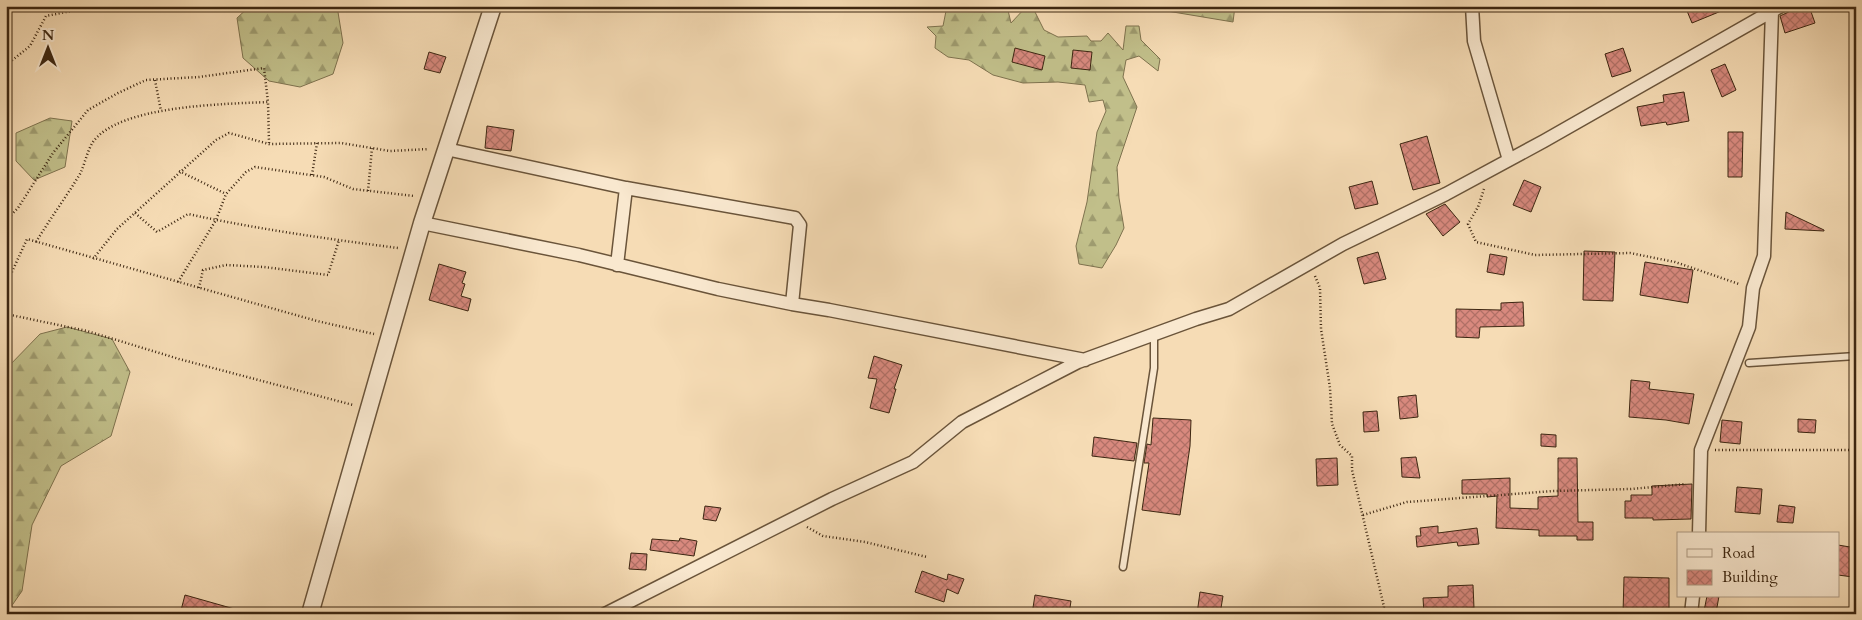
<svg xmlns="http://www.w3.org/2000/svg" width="1862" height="620" font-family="Cardo,serif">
	<defs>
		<pattern id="forest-firs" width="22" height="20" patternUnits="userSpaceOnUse" patternTransform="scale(1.25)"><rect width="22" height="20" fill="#c1bf8a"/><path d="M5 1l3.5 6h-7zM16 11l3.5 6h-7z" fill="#9e9b6f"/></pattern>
		<pattern id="building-cross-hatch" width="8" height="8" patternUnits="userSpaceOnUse" patternTransform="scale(1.25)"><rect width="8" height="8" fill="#d8897e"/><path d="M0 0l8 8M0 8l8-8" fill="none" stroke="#b07066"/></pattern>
	</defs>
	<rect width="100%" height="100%" fill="#f6dcb5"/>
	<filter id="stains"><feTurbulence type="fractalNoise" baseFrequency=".004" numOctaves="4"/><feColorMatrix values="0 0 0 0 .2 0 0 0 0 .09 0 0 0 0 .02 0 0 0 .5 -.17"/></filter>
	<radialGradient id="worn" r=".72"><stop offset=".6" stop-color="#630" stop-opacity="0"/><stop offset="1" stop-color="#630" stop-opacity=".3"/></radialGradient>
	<!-- forest -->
	<path fill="url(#forest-firs)" stroke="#7e724e" d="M 250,6 L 337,6 L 343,43 L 333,74 L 300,87 L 269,81 L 243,58 L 237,18 Z
		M 992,6 L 1007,6 L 1011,23 L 1026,7 L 1033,8 L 1044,30 L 1058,37 L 1087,36 L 1091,41 L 1101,41 L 1108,33 L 1123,50 L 1126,26 L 1139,26 L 1141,40 L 1160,59 L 1158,71 L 1139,56 L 1126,60 L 1123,77 L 1137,107 L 1117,167 L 1119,198 L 1124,228 L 1116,245 L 1102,268 L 1079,264 L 1076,246 L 1087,202 L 1097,132 L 1106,111 L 1103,100 L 1089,102 L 1085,85 L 1058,82 L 1023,83 L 993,75 L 969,60 L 948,57 L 935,48 L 936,36 L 927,27 L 943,26 L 946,11 L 985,12 Z
		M 1137,6 L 1235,6 L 1233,22 Z
		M 50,118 L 72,121 L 65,167 L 34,180 L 16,161 L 16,133 Z
		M 67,327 L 112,339 L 130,372 L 111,436 L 61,466 L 32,525 L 22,591 L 6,614 L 6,369 L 40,334 Z"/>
	<!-- building -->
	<path fill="url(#building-cross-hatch)" stroke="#3c2611" d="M 1685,6 L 1731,6 L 1731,7 L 1692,23 Z
		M 1801,6 L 1809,6 L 1815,23 L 1785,33 L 1780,16 Z
		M 1015,48 L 1045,56 L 1042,70 L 1012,62 Z
		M 1623,48 L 1631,71 L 1612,77 L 1605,54 Z
		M 1073,50 L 1092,52 L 1090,70 L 1071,68 Z
		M 429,52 L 446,57 L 440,73 L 424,69 Z
		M 1725,64 L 1736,90 L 1722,97 L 1711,70 Z
		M 1684,92 L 1689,121 L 1667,125 L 1666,122 L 1641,126 L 1637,107 L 1664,102 L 1663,95 Z
		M 487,126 L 514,130 L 511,151 L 485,148 Z
		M 1728,132 L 1743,132 L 1742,177 L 1728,177 Z
		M 1427,136 L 1440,183 L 1413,190 L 1400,144 Z
		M 1524,180 L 1541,187 L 1531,212 L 1513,205 Z
		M 1372,181 L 1378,204 L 1355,209 L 1349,187 Z
		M 1445,204 L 1460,222 L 1443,236 L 1426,214 Z
		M 1786,212 L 1824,230 L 1824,231 L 1785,229 Z
		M 1584,251 L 1615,252 L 1613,301 L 1583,300 Z
		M 1378,252 L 1386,279 L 1364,284 L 1357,258 Z
		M 1490,254 L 1507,257 L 1504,275 L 1487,272 Z
		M 1645,262 L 1693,270 L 1688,303 L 1640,295 Z
		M 439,264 L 466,272 L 462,283 L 465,284 L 461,296 L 471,299 L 468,311 L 429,300 Z
		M 1523,302 L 1524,326 L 1480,327 L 1479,338 L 1456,337 L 1456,309 L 1501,310 L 1501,303 Z
		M 874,356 L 902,365 L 894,389 L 896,389 L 889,413 L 870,408 L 877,379 L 868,378 Z
		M 1631,380 L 1650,382 L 1649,389 L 1694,394 L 1689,424 L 1666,420 L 1629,417 Z
		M 1416,395 L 1418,417 L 1400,419 L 1398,397 Z
		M 1377,411 L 1379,431 L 1364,432 L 1363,412 Z
		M 1153,418 L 1191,420 L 1190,446 L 1180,515 L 1142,510 L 1149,463 L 1144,463 L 1147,444 L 1151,445 Z
		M 1798,419 L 1816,420 L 1815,433 L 1798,432 Z
		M 1722,420 L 1742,422 L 1740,444 L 1720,442 Z
		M 1541,434 L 1556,435 L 1556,447 L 1541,446 Z
		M 1094,437 L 1137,443 L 1134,461 L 1092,456 Z
		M 1416,457 L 1420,478 L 1402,477 L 1401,458 Z
		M 1337,458 L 1338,485 L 1317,486 L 1316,459 Z
		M 1558,458 L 1577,458 L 1578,522 L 1593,522 L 1593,540 L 1577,540 L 1577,536 L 1539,536 L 1539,530 L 1496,528 L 1497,496 L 1487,497 L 1487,494 L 1462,494 L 1462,480 L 1510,478 L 1510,508 L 1538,509 L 1538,497 L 1558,496 Z
		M 1692,484 L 1691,519 L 1653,520 L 1653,518 L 1625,518 L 1625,501 L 1631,501 L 1631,495 L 1652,495 L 1652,486 Z
		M 1737,487 L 1762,489 L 1760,514 L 1735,512 Z
		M 1779,505 L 1795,507 L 1793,523 L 1777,522 Z
		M 705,506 L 721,508 L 716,521 L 703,519 Z
		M 1438,526 L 1438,533 L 1477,528 L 1479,544 L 1458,546 L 1457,542 L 1417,547 L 1416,536 L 1421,536 L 1420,528 Z
		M 680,538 L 697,541 L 694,556 L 650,550 L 652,539 L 679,541 Z
		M 1838,545 L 1856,548 L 1856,562 L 1853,577 L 1838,575 Z
		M 631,553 L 647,554 L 646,570 L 629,569 Z
		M 922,571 L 947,580 L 948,574 L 964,579 L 958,594 L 947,589 L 944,602 L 915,592 Z
		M 1624,577 L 1669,578 L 1669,614 L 1623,614 Z
		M 1473,585 L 1474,608 L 1442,610 L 1442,614 L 1424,614 L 1423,598 L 1448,597 L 1448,586 Z
		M 1200,592 L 1223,596 L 1220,614 L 1197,614 Z
		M 185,595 L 238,610 L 238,614 L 180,614 Z
		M 1035,595 L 1071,601 L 1069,614 L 1032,614 Z
		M 1707,596 L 1719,596 L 1716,613 L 1704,611 Z"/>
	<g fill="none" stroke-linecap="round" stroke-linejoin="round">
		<!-- service casing -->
		<g stroke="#6a543a" stroke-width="9">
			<path id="service" d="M 1749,363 L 1856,356
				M 1123,567 L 1154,368 L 1154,334"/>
		</g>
		<!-- minor casing -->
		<g stroke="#6a543a" stroke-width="15">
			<path id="minor" d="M 1472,6 L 1474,41 L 1509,160
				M 446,149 L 626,188 L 795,218 L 800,225 L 792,304
				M 422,223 L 579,255 L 718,289 L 792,304 L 829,310 L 1085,360
				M 617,265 L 626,188
				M 1699,534 L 1701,450 L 1749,327 L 1753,288 L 1764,256 L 1772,11
				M 605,614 L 832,499 L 913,462 L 962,422 L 1078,362 L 1196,319 L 1229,309 L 1343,244 L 1446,194 L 1544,141 L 1781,6
				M 1691,614 L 1693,596"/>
		</g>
		<!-- tertiary casing -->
		<g stroke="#6a543a" stroke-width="19">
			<path id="tertiary" d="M 310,614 L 422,223 L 493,6"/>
		</g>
		<!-- path -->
		<path stroke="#3c2611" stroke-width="2.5" stroke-dasharray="1 2.5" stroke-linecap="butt" d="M 6,69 L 10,62 L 30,46 L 46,16 L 71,11 L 81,6
			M 155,80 L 161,111
			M 179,171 L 226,194
			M 312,175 L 317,143
			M 1484,189 L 1478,207 L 1468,224 L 1476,242 L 1535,255 L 1630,253 L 1675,262 L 1739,284
			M 368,191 L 372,148
			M 135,213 L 157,232 L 188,214 C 257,229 328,239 398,248
			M 6,220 L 18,208 L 53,153 L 88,110 L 118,93 L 146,80 L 199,77 L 264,68 L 268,102
			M 36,242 C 50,219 66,197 80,174 C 85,164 87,151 93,142 C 119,105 226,104 268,102 L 269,143
			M 93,259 L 117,229 L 216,140 L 229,133 L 269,144 L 341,143 L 390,151 L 429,149
			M 1315,276 L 1320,288 L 1321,329 L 1330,388 L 1332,424 L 1340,445 L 1352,456 L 1352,470 L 1384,607 L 1380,614
			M 178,282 L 216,220 L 226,194 L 246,172 L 255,167 L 324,177 L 353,189 L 414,196
			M 6,285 L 27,239 L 317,321 L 374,334
			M 199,288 L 203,270 L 226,265 L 264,267 L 328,275 L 339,240
			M 6,314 L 87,331 L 179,359 L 353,405
			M 1715,450 L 1856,450
			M 1363,515 L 1407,502 L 1554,491 L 1631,489 L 1686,484
			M 807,527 L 823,536 L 865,542 L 927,557"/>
		<!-- service -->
		<use href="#service" stroke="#f9e8cf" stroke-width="6"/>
		<!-- minor -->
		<use href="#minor" stroke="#f9e8cf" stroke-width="12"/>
		<!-- tertiary -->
		<use href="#tertiary" stroke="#f9e8cf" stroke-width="16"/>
	</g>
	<!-- margin -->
	<rect width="1862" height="620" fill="none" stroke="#f6dcb5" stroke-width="25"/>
	<rect x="8" y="8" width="1847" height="605" fill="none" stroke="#3c2611" stroke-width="2.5"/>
	<rect x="12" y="12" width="1837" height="595" fill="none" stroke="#3c2611"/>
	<!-- legend -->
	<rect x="1677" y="532" width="162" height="65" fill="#f9e8cf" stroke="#ad9a83"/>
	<rect x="1687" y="549" width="25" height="8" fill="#f9e8cf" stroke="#ad9a83"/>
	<text x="1722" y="558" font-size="15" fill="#3c2611">Road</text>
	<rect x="1687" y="570" width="25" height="15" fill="url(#building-cross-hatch)" stroke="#ad9a83"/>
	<text x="1722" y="582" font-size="15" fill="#3c2611">Building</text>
	<!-- north arrow -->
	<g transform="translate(48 48)" stroke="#f9e8cf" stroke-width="4" paint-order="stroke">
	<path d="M0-4L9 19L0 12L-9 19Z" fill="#3c2611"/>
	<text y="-8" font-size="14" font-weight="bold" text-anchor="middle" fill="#3c2611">N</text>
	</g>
	<rect width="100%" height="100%" filter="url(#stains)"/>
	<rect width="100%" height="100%" fill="url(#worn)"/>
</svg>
